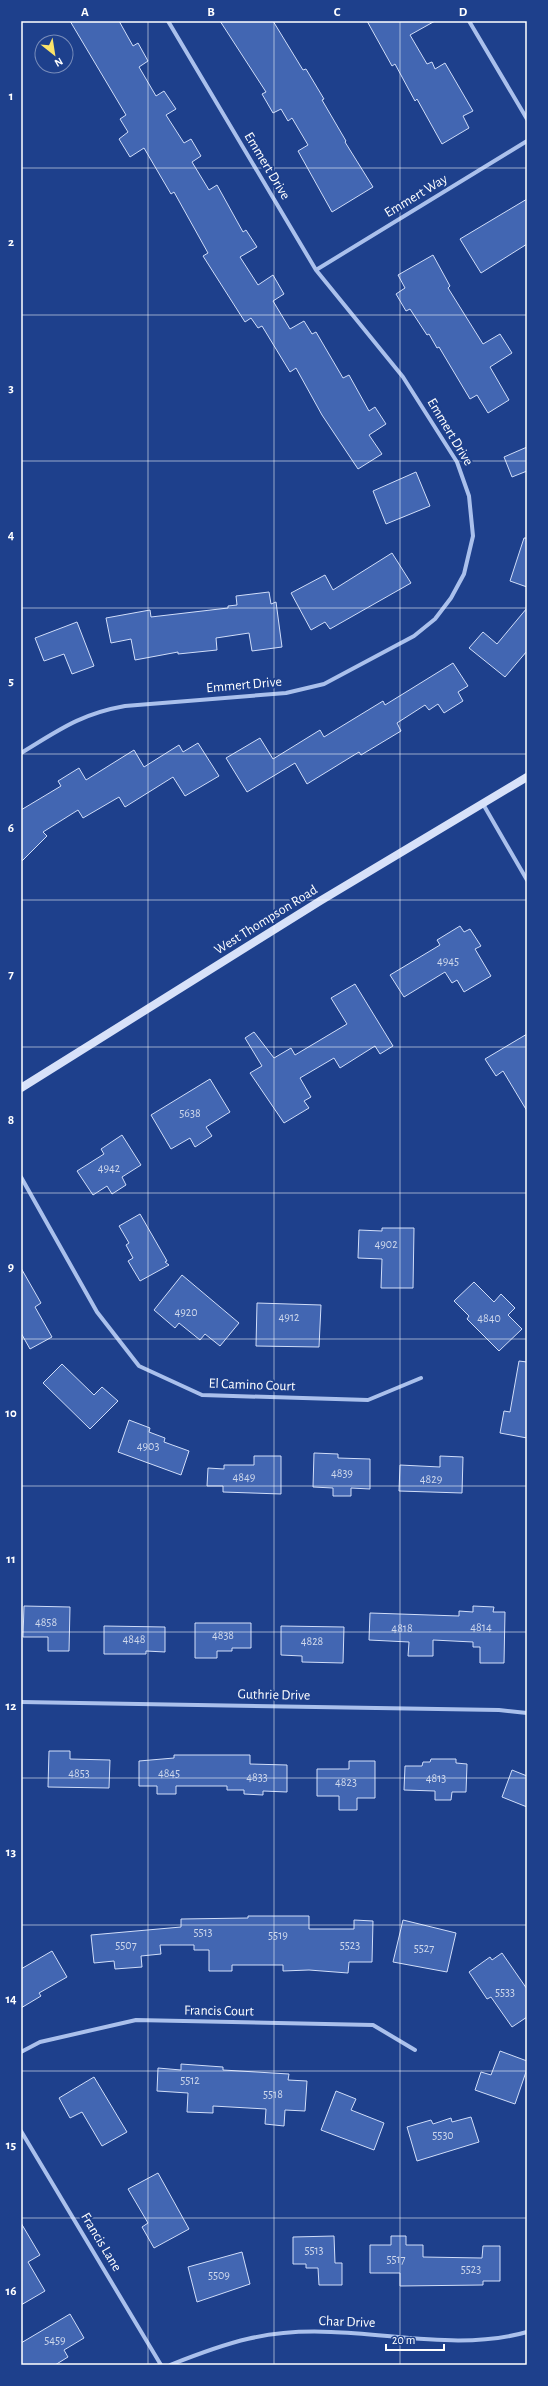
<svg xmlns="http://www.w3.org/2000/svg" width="548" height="2386" font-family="'Alegreya Sans',sans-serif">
	<rect width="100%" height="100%" fill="#1e408c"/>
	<!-- building -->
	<path fill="#4266b2" stroke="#d0ddf9" d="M 70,21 L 119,21 L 133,46 L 138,43 L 148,61 L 139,67 L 156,96 L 164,91 L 176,109 L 166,115 L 184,143 L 191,139 L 201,156 L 192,162 L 209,190 L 217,185 L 243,232 L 246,230 L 257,247 L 240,257 L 258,285 L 273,275 L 284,294 L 273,301 L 290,329 L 304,321 L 312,334 L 316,332 L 343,378 L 349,375 L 369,411 L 375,407 L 386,424 L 369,435 L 382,454 L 358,469 L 322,415 L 296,368 L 290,372 L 262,326 L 258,328 L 251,318 L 245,322 L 203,256 L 208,253 L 174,192 L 171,194 L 144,148 L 130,157 L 119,139 L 128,132 L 120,119 L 126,115 Z
		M 220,21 L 273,21 L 303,70 L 306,69 L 324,99 L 322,100 L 346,141 L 345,142 L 373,187 L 332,212 L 298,151 L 308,145 L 292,118 L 288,121 L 281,109 L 273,113 L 262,94 L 266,92 Z
		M 367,21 L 435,21 L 410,35 L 427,64 L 432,62 L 435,69 L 445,63 L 473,111 L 463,116 L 469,128 L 442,144 L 417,99 L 415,101 L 395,64 L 392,66 Z
		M 527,199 L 527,244 L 481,273 L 460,239 Z
		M 433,255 L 450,286 L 448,288 L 483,344 L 500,334 L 512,353 L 490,367 L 509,400 L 488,413 L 477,395 L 470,399 L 439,347 L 437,348 L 429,334 L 427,335 L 410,309 L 406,311 L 396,294 L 405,288 L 398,275 Z
		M 527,447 L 527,471 L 512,477 L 504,457 Z
		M 416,472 L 430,506 L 386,524 L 373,491 Z
		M 524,538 L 527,538 L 527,587 L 510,581 Z
		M 392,553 L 411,583 L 330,629 L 325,622 L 311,630 L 291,593 L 325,575 L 333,590 Z
		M 269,592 L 271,604 L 276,602 L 282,647 L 252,651 L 249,633 L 216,638 L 217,650 L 178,654 L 178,652 L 135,660 L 131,639 L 111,643 L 106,618 L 150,610 L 151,617 L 228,608 L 228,606 L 237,605 L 236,596 Z
		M 527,608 L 527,651 L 505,677 L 469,648 L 483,632 L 497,644 Z
		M 77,622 L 94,666 L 72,674 L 64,654 L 44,661 L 35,638 Z
		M 453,663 L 468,686 L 458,692 L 463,701 L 444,713 L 438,704 L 429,710 L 425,705 L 397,723 L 401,731 L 361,755 L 359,752 L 307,784 L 295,763 L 247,792 L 226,758 L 260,738 L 273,759 L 320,730 L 324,737 L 383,701 L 385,705 Z
		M 198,743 L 219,776 L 185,796 L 173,777 L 125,807 L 119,797 L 83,818 L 78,810 L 43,832 L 47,836 L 21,862 L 21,810 L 61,786 L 58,781 L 79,768 L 86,780 L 134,750 L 144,767 L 179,745 L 183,752 Z
		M 460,926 L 464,932 L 470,929 L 481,946 L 475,949 L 491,976 L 464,992 L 457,980 L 452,983 L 445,972 L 404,997 L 390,975 L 440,945 L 437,940 Z
		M 355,984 L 393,1046 L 380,1054 L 375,1046 L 340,1068 L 334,1058 L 300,1078 L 311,1097 L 304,1101 L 309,1108 L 284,1123 L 250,1073 L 262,1066 L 245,1038 L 254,1032 L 274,1058 L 291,1048 L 295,1055 L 347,1024 L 331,998 Z
		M 527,1034 L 527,1111 L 503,1071 L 496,1076 L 485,1059 Z
		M 210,1079 L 230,1112 L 206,1127 L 212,1136 L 195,1147 L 190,1138 L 171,1149 L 151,1115 Z
		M 122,1135 L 141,1165 L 122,1177 L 126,1185 L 112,1194 L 107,1186 L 93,1195 L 77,1171 L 104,1154 L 101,1149 Z
		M 140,1214 L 167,1261 L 165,1262 L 169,1265 L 140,1281 L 128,1261 L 133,1258 L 126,1245 L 129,1243 L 119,1226 Z
		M 382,1228 L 414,1228 L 413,1288 L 381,1288 L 382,1259 L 358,1258 L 359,1230 L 382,1231 Z
		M 21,1268 L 41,1303 L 35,1307 L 52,1337 L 30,1349 L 21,1333 Z
		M 182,1275 L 239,1323 L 220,1346 L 205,1334 L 200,1340 L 179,1323 L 175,1328 L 154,1310 Z
		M 474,1282 L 494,1302 L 501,1294 L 515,1308 L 508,1315 L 522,1329 L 499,1351 L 467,1319 L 469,1316 L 454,1301 Z
		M 257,1303 L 321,1305 L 319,1347 L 256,1346 Z
		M 519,1361 L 527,1362 L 527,1438 L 500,1433 L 504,1411 L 510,1412 Z
		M 62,1364 L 94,1395 L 102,1387 L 118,1401 L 90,1429 L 43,1383 Z
		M 129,1420 L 150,1428 L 149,1432 L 165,1438 L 164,1442 L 189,1451 L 181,1475 L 118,1452 Z
		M 314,1453 L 338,1454 L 338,1458 L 370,1459 L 370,1489 L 351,1488 L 351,1496 L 333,1496 L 333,1488 L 313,1487 Z
		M 254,1456 L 281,1456 L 281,1494 L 223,1492 L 223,1486 L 207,1486 L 208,1468 L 224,1469 L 224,1465 L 254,1465 Z
		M 440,1456 L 463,1457 L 462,1493 L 399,1491 L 400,1465 L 440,1467 Z
		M 24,1606 L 70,1607 L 69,1651 L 48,1651 L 48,1637 L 23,1637 Z
		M 473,1606 L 494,1607 L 493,1612 L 505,1612 L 504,1663 L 480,1663 L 480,1647 L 473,1647 L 473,1642 L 433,1640 L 433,1656 L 408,1656 L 409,1642 L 369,1640 L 370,1613 L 459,1616 L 459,1611 L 473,1612 Z
		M 195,1623 L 251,1623 L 251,1648 L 232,1648 L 232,1651 L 217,1651 L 217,1658 L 195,1658 Z
		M 104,1626 L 165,1627 L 165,1652 L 146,1651 L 146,1654 L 104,1654 Z
		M 281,1626 L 344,1627 L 343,1663 L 302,1662 L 302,1656 L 281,1655 Z
		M 49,1751 L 70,1751 L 70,1759 L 110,1760 L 109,1788 L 48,1787 Z
		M 174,1755 L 250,1755 L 250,1764 L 287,1765 L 287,1792 L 263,1791 L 263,1795 L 244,1794 L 244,1790 L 227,1790 L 227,1786 L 176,1786 L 176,1794 L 157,1794 L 157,1786 L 139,1786 L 139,1761 L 174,1758 Z
		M 431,1759 L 456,1759 L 456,1763 L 467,1764 L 466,1792 L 452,1792 L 451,1800 L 435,1800 L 435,1791 L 404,1790 L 405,1766 L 422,1766 L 423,1762 L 430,1762 Z
		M 349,1761 L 375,1761 L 375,1798 L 357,1798 L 357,1810 L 339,1810 L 339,1796 L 317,1796 L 317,1769 L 349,1769 Z
		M 512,1770 L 527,1776 L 527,1807 L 502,1797 Z
		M 248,1916 L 309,1916 L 309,1929 L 354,1929 L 354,1920 L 373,1921 L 372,1962 L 349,1962 L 348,1973 L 309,1970 L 283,1971 L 283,1965 L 232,1965 L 232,1971 L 209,1971 L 209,1950 L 194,1950 L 194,1945 L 160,1945 L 161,1954 L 141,1956 L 142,1967 L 115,1969 L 114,1961 L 94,1963 L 91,1935 L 181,1927 L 181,1919 L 248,1918 Z
		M 403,1920 L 456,1933 L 447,1972 L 393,1962 Z
		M 52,1951 L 67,1977 L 39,1993 L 41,1996 L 21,2008 L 21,1969 Z
		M 502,1953 L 527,1989 L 527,2017 L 512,2027 L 491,1997 L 487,1999 L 469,1972 L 490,1957 L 492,1960 Z
		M 500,2051 L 527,2061 L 527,2069 L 515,2104 L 475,2090 L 481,2072 L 491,2075 Z
		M 181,2064 L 223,2067 L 223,2070 L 289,2074 L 288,2080 L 307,2081 L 305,2111 L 285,2110 L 284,2126 L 265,2124 L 266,2109 L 213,2106 L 213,2113 L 187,2112 L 188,2093 L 157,2091 L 158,2068 L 181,2070 Z
		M 94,2077 L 127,2132 L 102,2146 L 82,2112 L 70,2118 L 59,2098 Z
		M 336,2091 L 356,2099 L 351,2110 L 384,2123 L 374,2150 L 321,2130 Z
		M 471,2117 L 479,2142 L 417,2161 L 407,2127 L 431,2120 L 433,2124 L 451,2118 L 452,2122 Z
		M 158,2173 L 189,2229 L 154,2248 L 142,2227 L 148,2223 L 128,2189 Z
		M 21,2223 L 40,2255 L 28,2262 L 45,2291 L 21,2305 Z
		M 334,2236 L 335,2263 L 342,2263 L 342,2285 L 319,2285 L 318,2268 L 306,2268 L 306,2264 L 293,2264 L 293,2237 Z
		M 391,2236 L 406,2236 L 406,2245 L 423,2245 L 423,2257 L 482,2258 L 483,2246 L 500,2246 L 500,2281 L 483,2281 L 483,2285 L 400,2286 L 400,2273 L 370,2273 L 370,2245 L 391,2245 Z
		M 242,2252 L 250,2284 L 197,2302 L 188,2267 Z
		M 70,2314 L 84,2338 L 64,2350 L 68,2357 L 55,2365 L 21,2365 L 21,2343 Z"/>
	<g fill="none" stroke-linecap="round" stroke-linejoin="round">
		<!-- street -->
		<path stroke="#aac0ec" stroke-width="4" d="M 469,21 L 527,119
			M 316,270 L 527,141
			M 21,753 C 59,730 80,714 125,706 L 286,693 L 324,684 L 414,636 L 435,619 L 451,598 L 464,574 L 473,536 L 469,496 L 457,462 L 403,377 L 316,270 L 168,21
			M 483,804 L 527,880
			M 21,1177 L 97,1312 L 139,1366 L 202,1395 L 368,1400 L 421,1378
			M 21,1702 L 499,1710 L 527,1713
			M 21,2052 L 40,2042 L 136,2020 L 373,2025 L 415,2050
			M 21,2131 L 161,2365
			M 170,2365 C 228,2342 267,2329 331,2332 C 395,2334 464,2350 527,2332"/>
		<!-- secondary -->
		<path stroke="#d7e1f9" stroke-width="8" d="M 21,1088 L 320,901 L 527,777"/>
	</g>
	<!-- grid -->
	<path fill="none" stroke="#fff" stroke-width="1" stroke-opacity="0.55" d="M 148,21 L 148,2365M 274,21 L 274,2365M 400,21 L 400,2365M 21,168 L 527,168M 21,315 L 527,315M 21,461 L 527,461M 21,608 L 527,608M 21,754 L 527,754M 21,900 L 527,900M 21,1047 L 527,1047M 21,1193 L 527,1193M 21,1339 L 527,1339M 21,1486 L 527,1486M 21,1632 L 527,1632M 21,1778 L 527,1778M 21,1925 L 527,1925M 21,2071 L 527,2071M 21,2218 L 527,2218"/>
	<g text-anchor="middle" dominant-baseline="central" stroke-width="4" stroke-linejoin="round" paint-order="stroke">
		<!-- number labels -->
		<g font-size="12" fill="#d0d9ec">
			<text x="448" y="961">4945</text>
			<text x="190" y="1113">5638</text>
			<text x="109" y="1168">4942</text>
			<text x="386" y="1244">4902</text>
			<text x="186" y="1312">4920</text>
			<text x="289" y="1317">4912</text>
			<text x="489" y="1318">4840</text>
			<text x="148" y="1446">4903</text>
			<text x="342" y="1473">4839</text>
			<text x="244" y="1477">4849</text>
			<text x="431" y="1479">4829</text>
			<text x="46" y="1622">4858</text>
			<text x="481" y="1627">4814</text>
			<text x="402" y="1628">4818</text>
			<text x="223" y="1635">4838</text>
			<text x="134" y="1639">4848</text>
			<text x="312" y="1641">4828</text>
			<text x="79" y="1773">4853</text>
			<text x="169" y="1773">4845</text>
			<text x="257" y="1777">4833</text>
			<text x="436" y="1778">4813</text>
			<text x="346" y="1782">4823</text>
			<text x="203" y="1932">5513</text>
			<text x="278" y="1935">5519</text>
			<text x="126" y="1945">5507</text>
			<text x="350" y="1945">5523</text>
			<text x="424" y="1948">5527</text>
			<text x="505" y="1992">5533</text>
			<text x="190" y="2080">5512</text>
			<text x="273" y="2094">5518</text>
			<text x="443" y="2135">5530</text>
			<text x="314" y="2250">5513</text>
			<text x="396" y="2259">5517</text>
			<text x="471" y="2269">5523</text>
			<text x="219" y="2275">5509</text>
			<text x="55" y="2340">5459</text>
		</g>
		<!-- street labels -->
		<g font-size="14" fill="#fff" stroke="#1e408c">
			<text transform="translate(267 166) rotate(59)">Emmert Drive</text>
			<text transform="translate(416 196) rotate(-31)">Emmert Way</text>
			<text transform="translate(450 432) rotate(59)">Emmert Drive</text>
			<text transform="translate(244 685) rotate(-5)">Emmert Drive</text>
			<text transform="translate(266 920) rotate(-32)">West Thompson Road</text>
			<text transform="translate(252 1385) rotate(2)">El Camino Court</text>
			<text transform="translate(274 1695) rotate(1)">Guthrie Drive</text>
			<text transform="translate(219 2011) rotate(1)">Francis Court</text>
			<text transform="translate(101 2242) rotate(59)">Francis Lane</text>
			<text transform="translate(347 2322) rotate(2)">Char Drive</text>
		</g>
	</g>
	<!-- border -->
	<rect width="548" height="2386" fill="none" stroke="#1e408c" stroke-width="44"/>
	<!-- north arrow -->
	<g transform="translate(54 54) rotate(150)"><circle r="19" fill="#1e408c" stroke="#788cba"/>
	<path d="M0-3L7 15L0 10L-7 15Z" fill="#fce369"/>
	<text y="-6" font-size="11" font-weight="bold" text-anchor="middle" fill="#ffffff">N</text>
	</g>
	<!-- scale -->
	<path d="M386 2344v6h58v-6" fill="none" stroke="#ffffff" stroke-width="2"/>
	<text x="392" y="2344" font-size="12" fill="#ffffff" stroke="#1e408c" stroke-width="3" paint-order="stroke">20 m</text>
	<rect x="22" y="22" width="504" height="2342" fill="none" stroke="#fff" stroke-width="1.5"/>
	<g font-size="13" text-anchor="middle" font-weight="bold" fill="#fff">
		<text x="85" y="16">A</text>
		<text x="211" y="16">B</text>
		<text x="337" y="16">C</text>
		<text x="463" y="16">D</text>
		<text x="11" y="100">1</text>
		<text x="11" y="246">2</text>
		<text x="11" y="392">3</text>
		<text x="11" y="539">4</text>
		<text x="11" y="685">5</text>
		<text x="11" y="832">6</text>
		<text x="11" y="978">7</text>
		<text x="11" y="1124">8</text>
		<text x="11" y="1271">9</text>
		<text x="11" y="1417">10</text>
		<text x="11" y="1563">11</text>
		<text x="11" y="1710">12</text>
		<text x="11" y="1856">13</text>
		<text x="11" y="2003">14</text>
		<text x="11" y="2149">15</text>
		<text x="11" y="2295">16</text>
	</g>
</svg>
